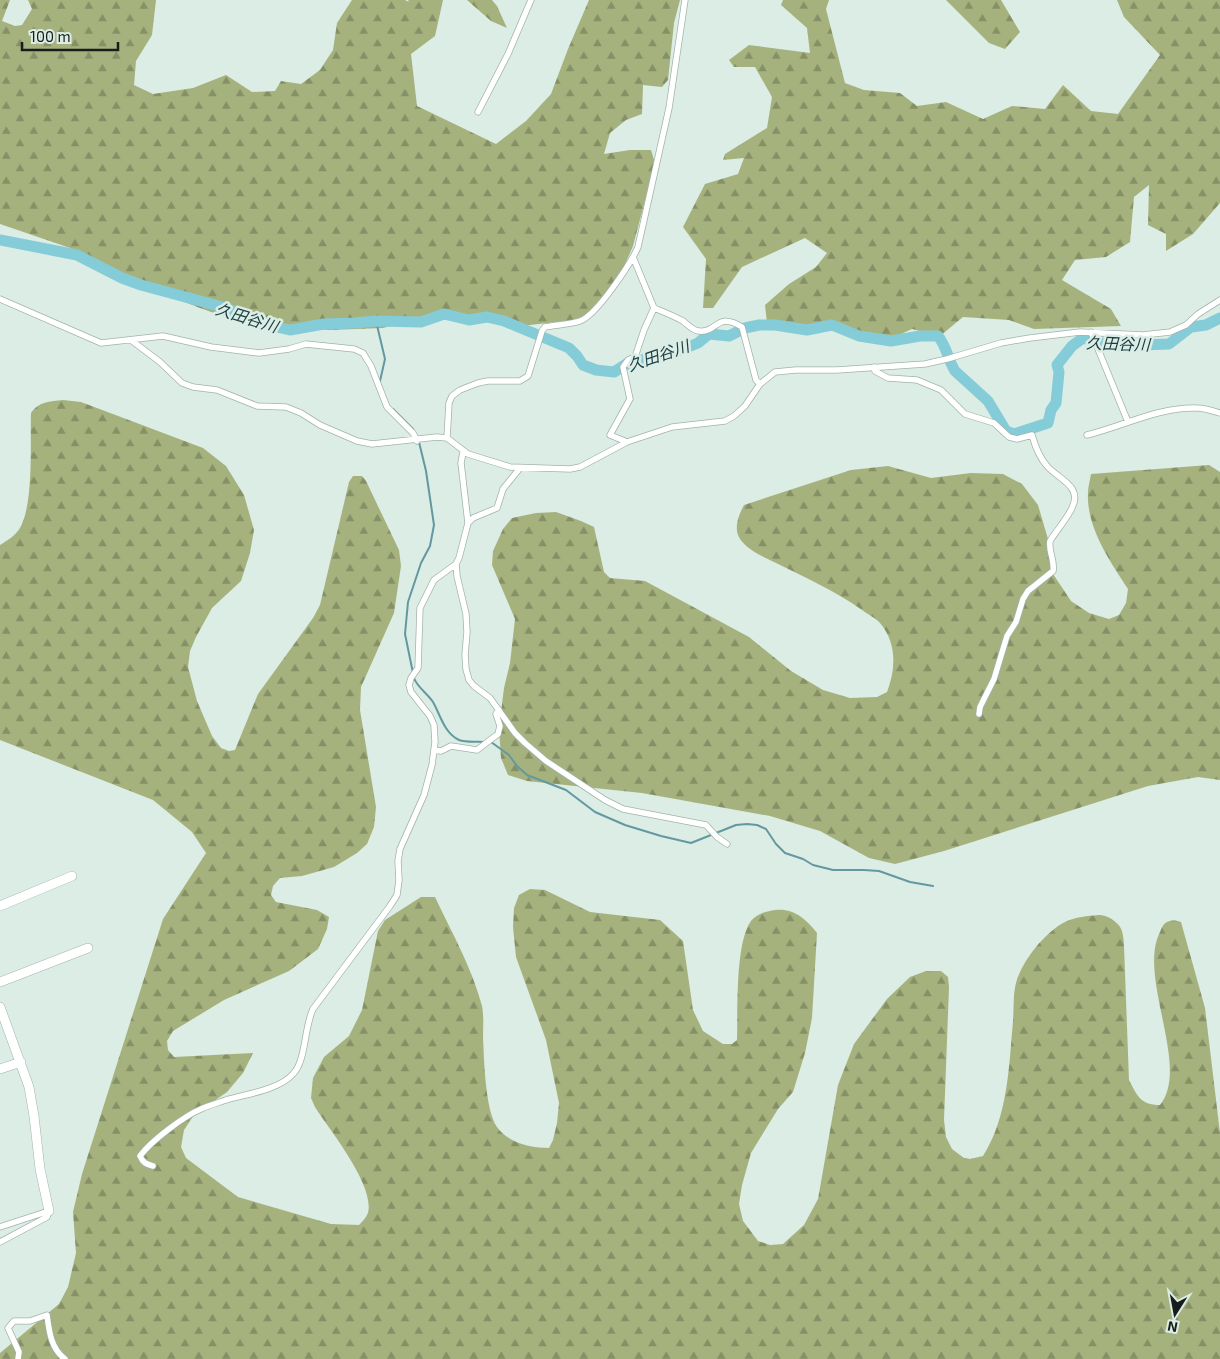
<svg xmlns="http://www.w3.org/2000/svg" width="1220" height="1359" font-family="'Exo 2','Noto Sans JP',sans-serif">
	<defs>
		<pattern id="forest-firs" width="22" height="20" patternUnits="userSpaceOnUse" patternTransform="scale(1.25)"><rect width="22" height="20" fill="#a6b27e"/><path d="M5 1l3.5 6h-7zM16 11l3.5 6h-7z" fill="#869066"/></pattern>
	</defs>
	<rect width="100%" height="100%" fill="#dbede4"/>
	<!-- forest -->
	<path fill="url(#forest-firs)" d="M 0,0 L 10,0 L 2,21 L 15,26 L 22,25 L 32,9 L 28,0 L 156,0 L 152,35 L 136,61 L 134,85 L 153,94 L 193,88 L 226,75 L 252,92 L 275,91 L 281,81 L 301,84 L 320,70 L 333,50 L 337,23 L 352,0 L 405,0 L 409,2 L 408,0 L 443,0 L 435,36 L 411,54 L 417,106 L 496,144 L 526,121 L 551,94 L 568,49 L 589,0 L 680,0 L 674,23 L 668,80 L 662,87 L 643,85 L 642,114 L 626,120 L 610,133 L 604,154 L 630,150 L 651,150 L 655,163 L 633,246 L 619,278 L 586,316 L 574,320 L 521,326 L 509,324 L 492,316 L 468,318 L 442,312 L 426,319 L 408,321 L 383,328 L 329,330 L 258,323 L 228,318 L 200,308 L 154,290 L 73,249 L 0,224 Z
		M 467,0 L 492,0 L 497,6 L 507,28 L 491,21 Z
		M 783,0 L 829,0 L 826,9 L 845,83 L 864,90 L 900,93 L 917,106 L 946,102 L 983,119 L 1012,106 L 1045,109 L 1063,85 L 1091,111 L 1118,114 L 1160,55 L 1124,17 L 1117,0 L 1220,0 L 1220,203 L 1193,234 L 1166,251 L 1166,234 L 1148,225 L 1149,185 L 1134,197 L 1130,242 L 1106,257 L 1075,260 L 1062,280 L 1111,309 L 1121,326 L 1034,329 L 1009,320 L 963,317 L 940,336 L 912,329 L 892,338 L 871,336 L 836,323 L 821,325 L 798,331 L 767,323 L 765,305 L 789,284 L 816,267 L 827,253 L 805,238 L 742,267 L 713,308 L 703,308 L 706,259 L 683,227 L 705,184 L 738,174 L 744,158 L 723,160 L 725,154 L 767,128 L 772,97 L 755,67 L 734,67 L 729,60 L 749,45 L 810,53 L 807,28 L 781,5 Z
		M 946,0 L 1001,0 L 1020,32 L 1005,49 L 989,43 Z
		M 63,400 L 81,402 L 203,448 L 226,466 L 244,495 L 254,530 L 250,553 L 241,581 L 212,608 L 196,637 L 190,651 L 188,667 L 197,701 L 212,736 L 221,748 L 229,751 L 235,750 L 258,694 L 313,618 L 320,605 L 349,482 L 353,476 L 362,476 L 366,481 L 399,550 L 401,566 L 394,613 L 361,687 L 360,710 L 376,807 L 374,827 L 367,844 L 357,853 L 334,867 L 302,876 L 280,878 L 273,886 L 271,895 L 276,902 L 317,910 L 329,917 L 327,929 L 318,949 L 289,971 L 224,1000 L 173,1031 L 167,1041 L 168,1050 L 174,1057 L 253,1053 L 243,1073 L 227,1092 L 194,1115 L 184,1130 L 181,1147 L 186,1158 L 238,1197 L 331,1224 L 359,1225 C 362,1222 366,1218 368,1213 C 375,1185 330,1131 315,1107 L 311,1098 L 313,1078 L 324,1057 L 349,1036 L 362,1010 L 378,931 L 385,920 L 421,897 L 435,897 C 452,933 472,968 482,1006 C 484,1016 483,1027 483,1037 C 484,1058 485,1110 497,1127 C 508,1143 531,1148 549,1148 L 553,1140 L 557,1123 L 559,1103 L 546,1040 L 516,957 L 513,927 L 514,908 L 519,895 L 530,889 L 545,890 L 590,912 L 660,920 L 683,941 L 693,1010 L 703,1031 L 723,1044 L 732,1044 L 737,1040 C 738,1011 735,943 751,921 C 756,914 767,911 775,910 C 794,908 806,919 817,933 L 812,1018 L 805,1053 L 793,1092 L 778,1109 L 751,1153 L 742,1185 L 739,1204 L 743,1221 L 758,1241 L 770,1245 L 783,1244 L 804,1225 L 818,1199 L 838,1085 L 854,1044 L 887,999 L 910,977 L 926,971 L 941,971 L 948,977 L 949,987 L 944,1120 L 946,1137 L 952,1149 L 964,1158 L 970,1159 L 983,1156 C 1008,1117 1009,1066 1013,1021 C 1014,1008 1013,994 1016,983 C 1022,961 1045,932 1065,922 C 1075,917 1088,916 1098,915 C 1107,914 1120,923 1122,931 C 1123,936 1124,941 1124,946 L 1129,1080 C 1137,1095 1140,1105 1160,1105 C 1191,1067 1137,977 1160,932 C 1162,927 1164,922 1170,921 C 1173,920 1178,921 1181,922 L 1205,1008 L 1220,1133 L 1220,1359 L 0,1359 L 0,1353 L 59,1304 L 68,1287 L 76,1253 L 73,1212 L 82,1174 L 163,919 L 206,853 L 192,832 L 153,800 L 0,740 L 0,545 C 8,540 15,536 20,528 C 34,503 30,443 31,413 C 38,402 50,401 63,400 Z
		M 1209,465 L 1220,472 L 1220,780 L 1198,777 L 1148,786 L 944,851 L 895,864 L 869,858 L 820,831 L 770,816 L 642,793 L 527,781 L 508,775 L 501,758 L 499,728 L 504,688 L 510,663 L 515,619 L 492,565 L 493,551 L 503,529 L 512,518 L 536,513 L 556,512 L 581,521 L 594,527 L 604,572 L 610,578 L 645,581 L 749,637 L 791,671 L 823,690 L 850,698 L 877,697 L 887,692 C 896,669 897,643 880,623 C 876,618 867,614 862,610 C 834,590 804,577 774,562 C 761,556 739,546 737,531 C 736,521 740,513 744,505 L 851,470 L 888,466 L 931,478 L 971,473 L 1003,474 L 1022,484 L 1038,505 L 1048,539 L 1053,574 L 1071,601 L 1089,613 L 1109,619 L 1119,615 L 1126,603 L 1128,589 C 1111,563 1086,527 1088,493 C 1088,487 1090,480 1091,474 Z"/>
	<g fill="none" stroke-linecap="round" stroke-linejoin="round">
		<!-- stream -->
		<path stroke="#6498a0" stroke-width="2" d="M 376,321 L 385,359 L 380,381
			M 393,409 L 413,429
			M 413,673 L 405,634 L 408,602 L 421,563 L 430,546 L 434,525 L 426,471 L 419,442
			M 414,678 C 417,687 427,693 433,702 C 440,714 444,733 459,740 C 467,743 477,741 486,742
			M 491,742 L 509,755 L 517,766 L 527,775 L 566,790 L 595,812 L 625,825 L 661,836 L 691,843 L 736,825 L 747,824 L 757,825 L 766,829 L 776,844 L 785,853 L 803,859 L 813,865 L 833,870 L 864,870 L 879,871 L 910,882 L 933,886"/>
		<!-- river -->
		<path stroke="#85ccd9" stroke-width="11" d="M 0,240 L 77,255 L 122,278 L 141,285 L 226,308 L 268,325 L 290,330 L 324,324 L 355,323 L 376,321 L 421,322 L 444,314 L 469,320 L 487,317 L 504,321 L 569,348 L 577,356 L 583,365 L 596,370 L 614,372 L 628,363 L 652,358 L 667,351 L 681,350 L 698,343 L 709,334 L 729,336 L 745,328 L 759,325 L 775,325 L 807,330 L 832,325 L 859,336 L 891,341 L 920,336 L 938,336 C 947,347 948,360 955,371 L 988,401 L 1006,431 L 1014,434 L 1048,423 L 1051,410 L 1056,403 L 1059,372 L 1057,365 L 1072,346 L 1083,338 L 1113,346 L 1169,344 L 1191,327 L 1206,325 L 1220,318"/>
		<!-- street casing -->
		<g stroke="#a2b3ab" stroke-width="7">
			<path id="street" d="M 478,112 L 508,54 L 531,0
				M 633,257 L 654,308 C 664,312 674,316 683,321 C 688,325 693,331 699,331 C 718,333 716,311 742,327 L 756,380 L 760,384
				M 0,299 L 101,343 L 163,336 L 211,347 L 259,353 L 289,349 L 306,344 L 354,349 L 363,353 L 371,366 L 387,407 L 413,433 L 417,441
				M 1091,332 L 1128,422
				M 131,340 L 160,362 L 182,383 L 193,387 L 217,390 L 257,406 L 286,407 L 301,413 L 320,425 L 357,441 L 372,444 L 437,437 L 447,438 L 468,454 L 510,467 L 570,469 L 580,467 L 627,442 L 672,427 L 725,421 L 734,416 L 745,406 L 760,384 L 775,372 L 796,370 L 837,370 L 925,364 L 947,359 L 1001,343 L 1030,338 L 1080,332 L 1143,335 L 1170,332 L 1186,325 L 1198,314 L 1220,300
				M 874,367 L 875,371 L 888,378 L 917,380 L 941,390 L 965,414 L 994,423 L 1009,437 L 1017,439 L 1032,435 C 1035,446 1040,458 1047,466 C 1058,479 1083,486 1072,508 C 1066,520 1057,530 1050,541 C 1048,551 1055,560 1053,571 L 1028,591 L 1023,599 L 1016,622 L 1007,636 L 994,679 L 980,707 L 979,714
				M 1087,435 C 1124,426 1158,407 1197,408 C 1204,408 1213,411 1220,413
				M 447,438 L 449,403 L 452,396 L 460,390 L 478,383 L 488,381 L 520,381 L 528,376 L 542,331 L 545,327 C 554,325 573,324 580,321 C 597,315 631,263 638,247 L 669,108 L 685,0
				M 627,442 L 610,435 L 630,399 L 623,367 L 628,360 L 635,357 L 644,330 L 654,308
				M 468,523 L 473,518 L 497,508 L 503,489 L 520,468
				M 456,564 L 457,576 L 466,614 L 467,632 L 465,655 L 466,669 L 469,680 L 474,686 L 490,698 L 515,733 L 525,743 L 546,761 L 605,800 L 623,809 L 706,825 L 717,837 L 727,844
				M 434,750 L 441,751 L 451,746 L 477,750 L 498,734 L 500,726 L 496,714 L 499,710
				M 153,1166 C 146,1164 143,1163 140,1156 C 151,1141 184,1116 201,1109 C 209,1105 218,1103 226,1100 C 246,1094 279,1090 293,1074 C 306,1061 304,1028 313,1009 L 390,906 L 397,895 L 399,880 L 398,861 L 400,849 L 424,795 L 432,765 L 435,742 L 434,725 L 430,716 L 411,692 L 409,685 L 411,678 L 418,668 L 420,608 L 434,580 L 456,564 L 459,558 L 468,523 L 461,463 L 463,452
				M 0,1227 L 49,1211
				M 0,1242 L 47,1217 L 49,1211
				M 18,1359 L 19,1352 L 8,1328 L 14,1321 L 30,1321 L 47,1315 C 49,1331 51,1349 65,1359"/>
		</g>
		<!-- secondary casing -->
		<g stroke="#a2b3ab" stroke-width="10">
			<path id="secondary" d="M 0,906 L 72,876
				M 0,982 L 88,948
				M 0,1007 L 29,1087 L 34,1116 L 40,1169 L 49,1211
				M 0,1069 L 21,1062"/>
		</g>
		<!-- street -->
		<use href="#street" stroke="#fff" stroke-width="5.5"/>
		<!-- secondary -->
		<use href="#secondary" stroke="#fff" stroke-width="9"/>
	</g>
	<g text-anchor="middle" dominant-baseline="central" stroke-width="5" stroke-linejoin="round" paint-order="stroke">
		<!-- water labels -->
		<g font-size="16" font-style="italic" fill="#183b41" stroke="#dbede4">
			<text transform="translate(247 317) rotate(17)">久田谷川</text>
			<text transform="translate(1118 343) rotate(2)">久田谷川</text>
			<text transform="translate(658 355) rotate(-19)">久田谷川</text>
		</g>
	</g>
	<!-- north arrow -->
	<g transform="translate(1175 1314) rotate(191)" stroke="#dbede4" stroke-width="4" paint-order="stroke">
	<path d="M0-4L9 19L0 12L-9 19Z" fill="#171d1a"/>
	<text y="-8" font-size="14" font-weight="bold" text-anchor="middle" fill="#171d1a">N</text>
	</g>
	<!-- scale -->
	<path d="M22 42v8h96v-8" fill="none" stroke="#171d1a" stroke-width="2.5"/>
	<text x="30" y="42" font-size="15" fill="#171d1a" stroke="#dbede4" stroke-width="4" paint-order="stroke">100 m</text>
</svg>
